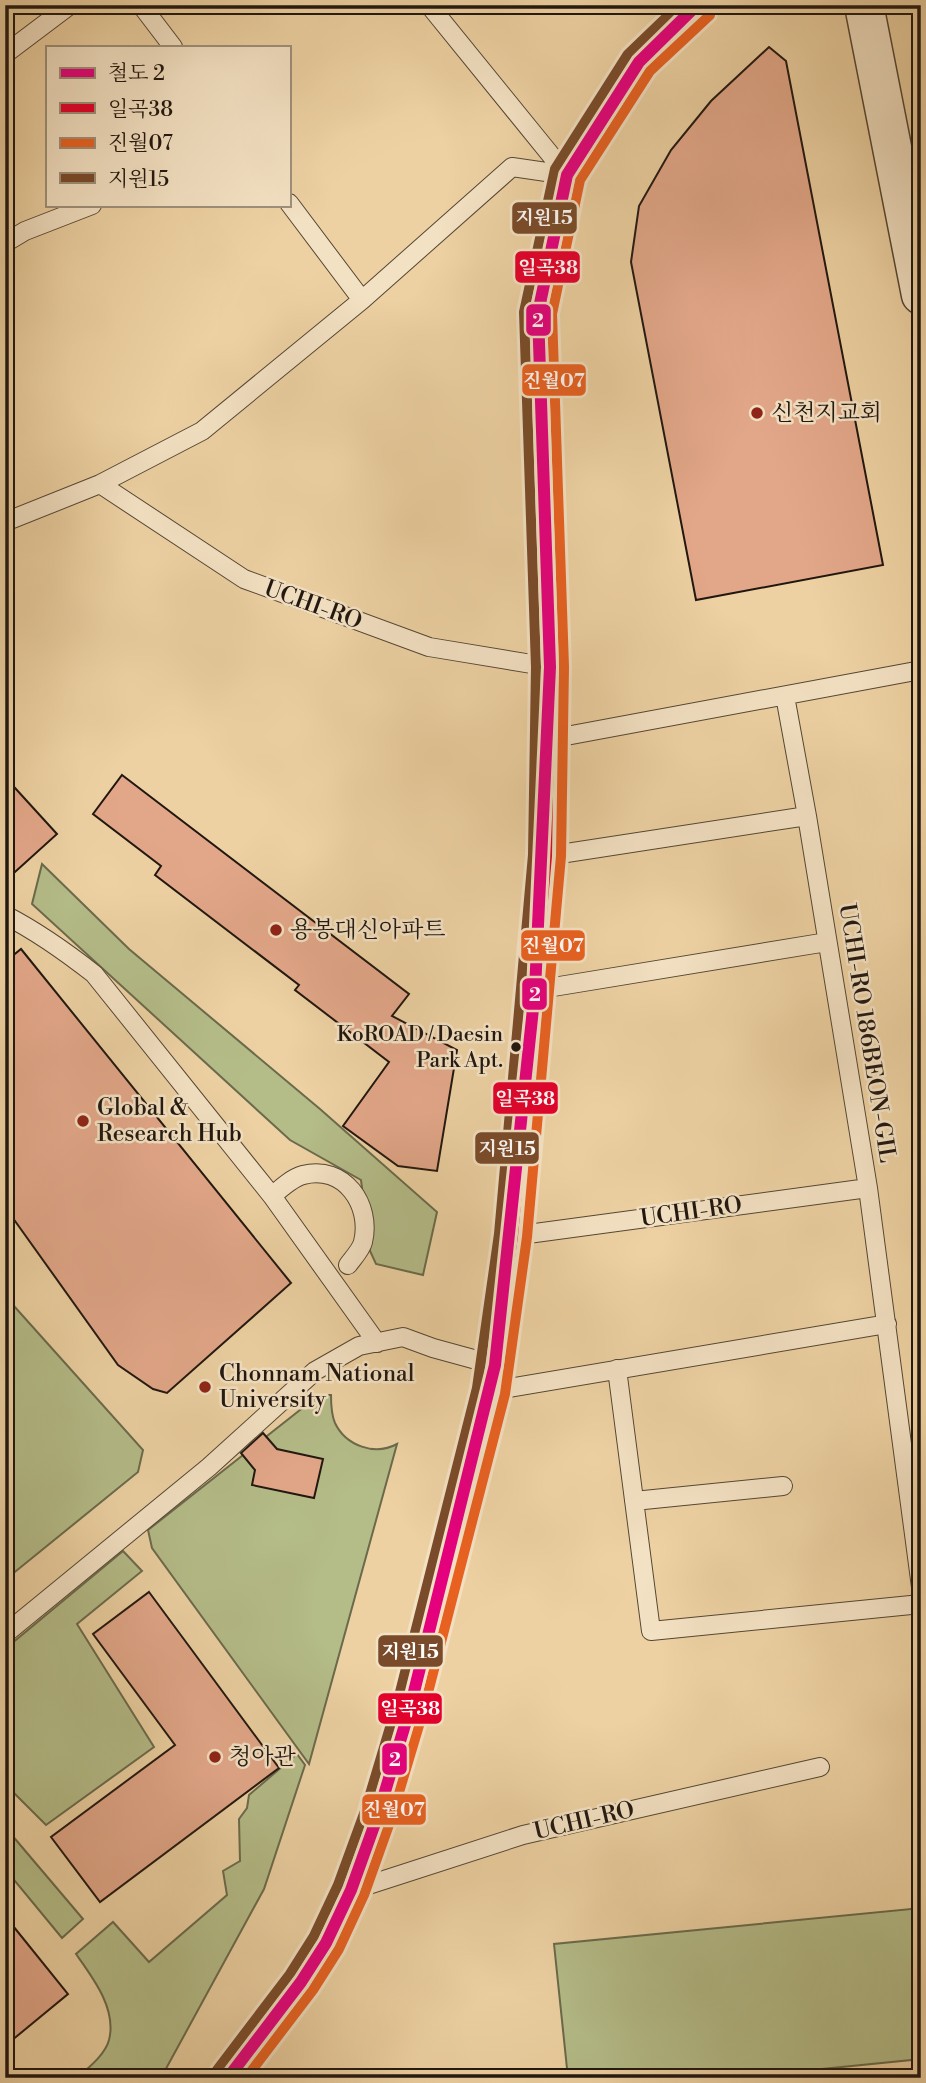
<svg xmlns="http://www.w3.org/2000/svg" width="926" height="2083" font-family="'Libre Bodoni','Noto Serif KR',serif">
	<rect width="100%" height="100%" fill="#edd1a2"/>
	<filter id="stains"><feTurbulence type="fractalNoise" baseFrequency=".00286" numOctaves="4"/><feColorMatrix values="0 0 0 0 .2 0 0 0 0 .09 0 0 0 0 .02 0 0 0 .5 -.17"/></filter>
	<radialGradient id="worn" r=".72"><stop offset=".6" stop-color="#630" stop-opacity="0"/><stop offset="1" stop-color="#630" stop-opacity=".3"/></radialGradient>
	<!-- green -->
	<path fill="#b4bc88" stroke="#6a6a4c" stroke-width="2" d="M 42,864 L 129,949 L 320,1109 L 437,1212 L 423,1275 L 376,1264 L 370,1251 L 361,1180 L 290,1140 L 32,904 Z
		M 5,1296 L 143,1450 L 138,1472 L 5,1580 Z
		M 319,1395 L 331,1395 C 331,1404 331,1414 335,1423 C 346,1446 375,1456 397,1444 L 309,1764 L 152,1548 L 148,1530 Z
		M 123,1551 L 142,1571 L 77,1624 L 154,1747 L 46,1825 L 5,1784 L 5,1649 Z
		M 297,1754 L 305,1765 L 264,1889 L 162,2076 L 77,2078 C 88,2068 105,2055 109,2040 C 117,2009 93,1978 76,1954 L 113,1922 L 149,1962 L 227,1895 L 223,1871 L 240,1861 L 239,1819 L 247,1808 L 249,1795 Z
		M 5,1827 L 83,1919 L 62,1938 L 5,1869 Z
		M 921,1908 L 921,2059 L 731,2078 L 568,2078 L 554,1944 Z"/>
	<!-- building -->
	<path fill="#e2a789" stroke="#211710" stroke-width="2" d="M 769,47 L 786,61 L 883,565 L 696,600 L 631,262 L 639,206 L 671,150 L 711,101 Z
		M 122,775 L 409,994 L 392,1016 L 457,1050 L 437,1171 L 398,1166 L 343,1126 L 389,1062 L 295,990 L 299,985 L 155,875 L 161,866 L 93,814 Z
		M 5,777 L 57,834 L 5,881 Z
		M 21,949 L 291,1283 L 167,1393 L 153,1389 L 118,1365 L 5,1207 L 5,962 Z
		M 263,1433 L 277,1449 L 323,1459 L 314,1498 L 252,1485 L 255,1470 L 241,1453 Z
		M 149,1592 L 279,1768 L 100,1902 L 51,1837 L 175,1745 L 93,1634 Z
		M 5,1916 L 68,1994 L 5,2046 Z"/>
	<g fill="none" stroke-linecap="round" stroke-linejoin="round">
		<!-- service casing -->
		<g stroke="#544634" stroke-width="20">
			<path id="service" d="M 141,5 L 173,47
				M 429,5 L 567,175
				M 5,54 L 70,5
				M 289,203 L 362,300
				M 5,243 L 25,231 L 92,205
				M 100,484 L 244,579 L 429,647 L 550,667
				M 5,522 L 100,484 L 202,431 L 362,300 L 512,167 L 567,175
				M 785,696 L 807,816 L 868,1188 L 921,1587
				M 550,739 L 921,670
				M 547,856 L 807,816
				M 5,915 C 38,932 66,952 94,974 L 272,1196 L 377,1343
				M 535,990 L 827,942
				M 272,1196 C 281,1188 292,1178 303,1175 C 344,1164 372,1205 363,1242 C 361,1250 353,1258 348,1265
				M 513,1236 L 868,1188
				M 617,1369 L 651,1631 L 921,1604
				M 491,1391 L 887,1324
				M 634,1501 L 783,1486
				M 5,1634 L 209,1467 L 315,1371 L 359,1346 L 403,1337 L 433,1348 L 495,1365
				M 353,1890 L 523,1835 L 820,1767"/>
		</g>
		<!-- tertiary casing -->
		<g stroke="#544634" stroke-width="41">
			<path id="tertiary" d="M 864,5 L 921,295"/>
		</g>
		<!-- secondary casing -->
		<g stroke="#211710" stroke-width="41">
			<path id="secondary" d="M 228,2078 L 301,1982 L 326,1943 L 351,1890 L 378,1815 L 410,1708 L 491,1391 L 513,1236 L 547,856 L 550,667 L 538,313 L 567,175 L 639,62 L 700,5"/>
		</g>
		<!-- service -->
		<use href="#service" stroke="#f3e1c3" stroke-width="18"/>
		<!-- tertiary -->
		<use href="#tertiary" stroke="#f3e1c3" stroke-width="38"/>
		<!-- secondary -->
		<use href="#secondary" stroke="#f3e1c3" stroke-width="38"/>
		<!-- bus-1 casing -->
		<g stroke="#f3e1c3" stroke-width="16">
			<path id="bus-1" d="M 228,2078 L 301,1982 L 326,1943 L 351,1890 L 378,1815 L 410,1708 L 491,1391 L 513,1236 L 547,856 L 550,667 L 538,313 L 567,175 L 639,62 L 700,5"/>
		</g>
		<!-- bus-2 casing -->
		<g stroke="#f3e1c3" stroke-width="16">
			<path id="bus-2" d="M 246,2078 L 313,1990 L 339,1949 L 364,1895 L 391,1819 L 423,1712 L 505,1394 L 527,1237 L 561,856 L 564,667 L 552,314 L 580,180 L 650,71 L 710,15"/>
		</g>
		<!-- bus-3 casing -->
		<g stroke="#f3e1c3" stroke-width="16">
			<path id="bus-3" d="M 217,2070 L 290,1974 L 314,1936 L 338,1885 L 365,1811 L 397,1704 L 477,1388 L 499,1234 L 533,855 L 536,667 L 524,312 L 555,169 L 628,54 L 679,5"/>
		</g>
		<!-- bus-1 -->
		<use href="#bus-1" stroke="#e4002b" stroke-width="10"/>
		<!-- bus-2 -->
		<use href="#bus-2" stroke="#e86121" stroke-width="10"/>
		<!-- bus-3 -->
		<use href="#bus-3" stroke="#7a4b2a" stroke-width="10"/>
		<!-- rail-1 casing -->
		<g stroke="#f3e1c3" stroke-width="18">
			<path id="rail-1" d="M 228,2078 L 301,1982 L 326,1943 L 351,1890 L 378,1815 L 410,1708 L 495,1365 L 535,990 L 550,667 L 538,313 L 567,175 L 639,62 L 697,5"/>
		</g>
		<!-- rail-1 -->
		<use href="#rail-1" stroke="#e5007d" stroke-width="12"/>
	</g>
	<!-- markers -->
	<g fill="#8f2418" stroke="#f3e1c3" stroke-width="2.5">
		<circle cx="757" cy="413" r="7"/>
		<circle cx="276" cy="930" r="7"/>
		<circle cx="83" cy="1121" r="7"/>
		<circle cx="205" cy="1387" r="7"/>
		<circle cx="215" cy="1757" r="7"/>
	</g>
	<circle fill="#211710" stroke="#f3e1c3" stroke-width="2.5" cx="516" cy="1047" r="6"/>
	<g text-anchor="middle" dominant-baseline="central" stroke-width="5" stroke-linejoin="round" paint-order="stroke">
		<!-- bus labels -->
		<g font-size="21" fill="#211710" stroke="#f3e1c3" text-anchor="end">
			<text x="503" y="1035">KoROAD / Daesin<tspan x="503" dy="26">Park Apt.</tspan></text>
		</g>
		<!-- poi labels -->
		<g font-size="23" fill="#211710" stroke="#f3e1c3" text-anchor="start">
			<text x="771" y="413">신천지교회</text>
			<text x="290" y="930">용봉대신아파트</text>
			<text x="97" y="1108">Global &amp;<tspan x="97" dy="26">Research Hub</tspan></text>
			<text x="219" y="1374">Chonnam National<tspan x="219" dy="26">University</tspan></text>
			<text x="229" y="1757">청아관</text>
		</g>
		<!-- street labels -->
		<g font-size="23" fill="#211710" stroke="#f3e1c3">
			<text transform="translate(313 605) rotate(20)">UCHI-RO</text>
			<text transform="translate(867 1033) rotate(81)">UCHI-RO 186BEON-GIL</text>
			<text transform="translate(691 1212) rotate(-8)">UCHI-RO</text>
			<text transform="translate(584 1821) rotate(-13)">UCHI-RO</text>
		</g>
	</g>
	<g stroke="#f3e1c3" stroke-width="2.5">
		<rect x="511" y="201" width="67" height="34" rx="7" fill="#7a4b2a"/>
		<rect x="514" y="250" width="67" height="34" rx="7" fill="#e4002b"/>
		<rect x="525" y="303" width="27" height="34" rx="7" fill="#e5007d"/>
		<rect x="521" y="363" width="66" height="34" rx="7" fill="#e86121"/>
		<rect x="520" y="929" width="66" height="33" rx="7" fill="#e86121"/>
		<rect x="521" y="977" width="27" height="34" rx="7" fill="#e5007d"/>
		<rect x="492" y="1081" width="67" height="34" rx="7" fill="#e4002b"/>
		<rect x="474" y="1131" width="66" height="34" rx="7" fill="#7a4b2a"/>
		<rect x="377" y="1634" width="67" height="34" rx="7" fill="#7a4b2a"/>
		<rect x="377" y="1692" width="66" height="33" rx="7" fill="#e4002b"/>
		<rect x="381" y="1742" width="27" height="34" rx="7" fill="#e5007d"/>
		<rect x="361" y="1793" width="66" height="33" rx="7" fill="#e86121"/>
	</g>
	<g font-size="19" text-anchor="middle" font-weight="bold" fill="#fff">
		<text x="544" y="224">지원15</text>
		<text x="548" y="274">일곡38</text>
		<text x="538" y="327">2</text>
		<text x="554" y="387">진월07</text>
		<text x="553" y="952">진월07</text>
		<text x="535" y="1001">2</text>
		<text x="525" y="1105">일곡38</text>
		<text x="507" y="1155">지원15</text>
		<text x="410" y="1658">지원15</text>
		<text x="410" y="1715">일곡38</text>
		<text x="395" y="1766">2</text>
		<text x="394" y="1816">진월07</text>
	</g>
	<!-- margin -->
	<rect width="926" height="2083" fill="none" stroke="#edd1a2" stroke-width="28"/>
	<rect x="7" y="7" width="912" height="2069" fill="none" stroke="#211710" stroke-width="3.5"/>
	<rect x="14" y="14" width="898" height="2055" fill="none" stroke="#211710" stroke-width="2"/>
	<!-- legend -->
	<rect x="46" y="46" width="245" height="161" fill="#f3e1c3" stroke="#9f907b" stroke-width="2"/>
	<rect x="60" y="68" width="35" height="10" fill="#e5007d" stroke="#9f907b" stroke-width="2"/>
	<text x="108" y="80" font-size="21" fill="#211710">철도 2</text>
	<rect x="60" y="103" width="35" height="10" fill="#e4002b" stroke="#9f907b" stroke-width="2"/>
	<text x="108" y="116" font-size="21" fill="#211710">일곡38</text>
	<rect x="60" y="138" width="35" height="10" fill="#e86121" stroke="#9f907b" stroke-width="2"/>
	<text x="108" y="150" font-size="21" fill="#211710">진월07</text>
	<rect x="60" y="173" width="35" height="10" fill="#7a4b2a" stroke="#9f907b" stroke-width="2"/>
	<text x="108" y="186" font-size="21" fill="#211710">지원15</text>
	<rect width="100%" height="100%" filter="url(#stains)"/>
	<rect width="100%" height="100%" fill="url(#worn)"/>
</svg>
